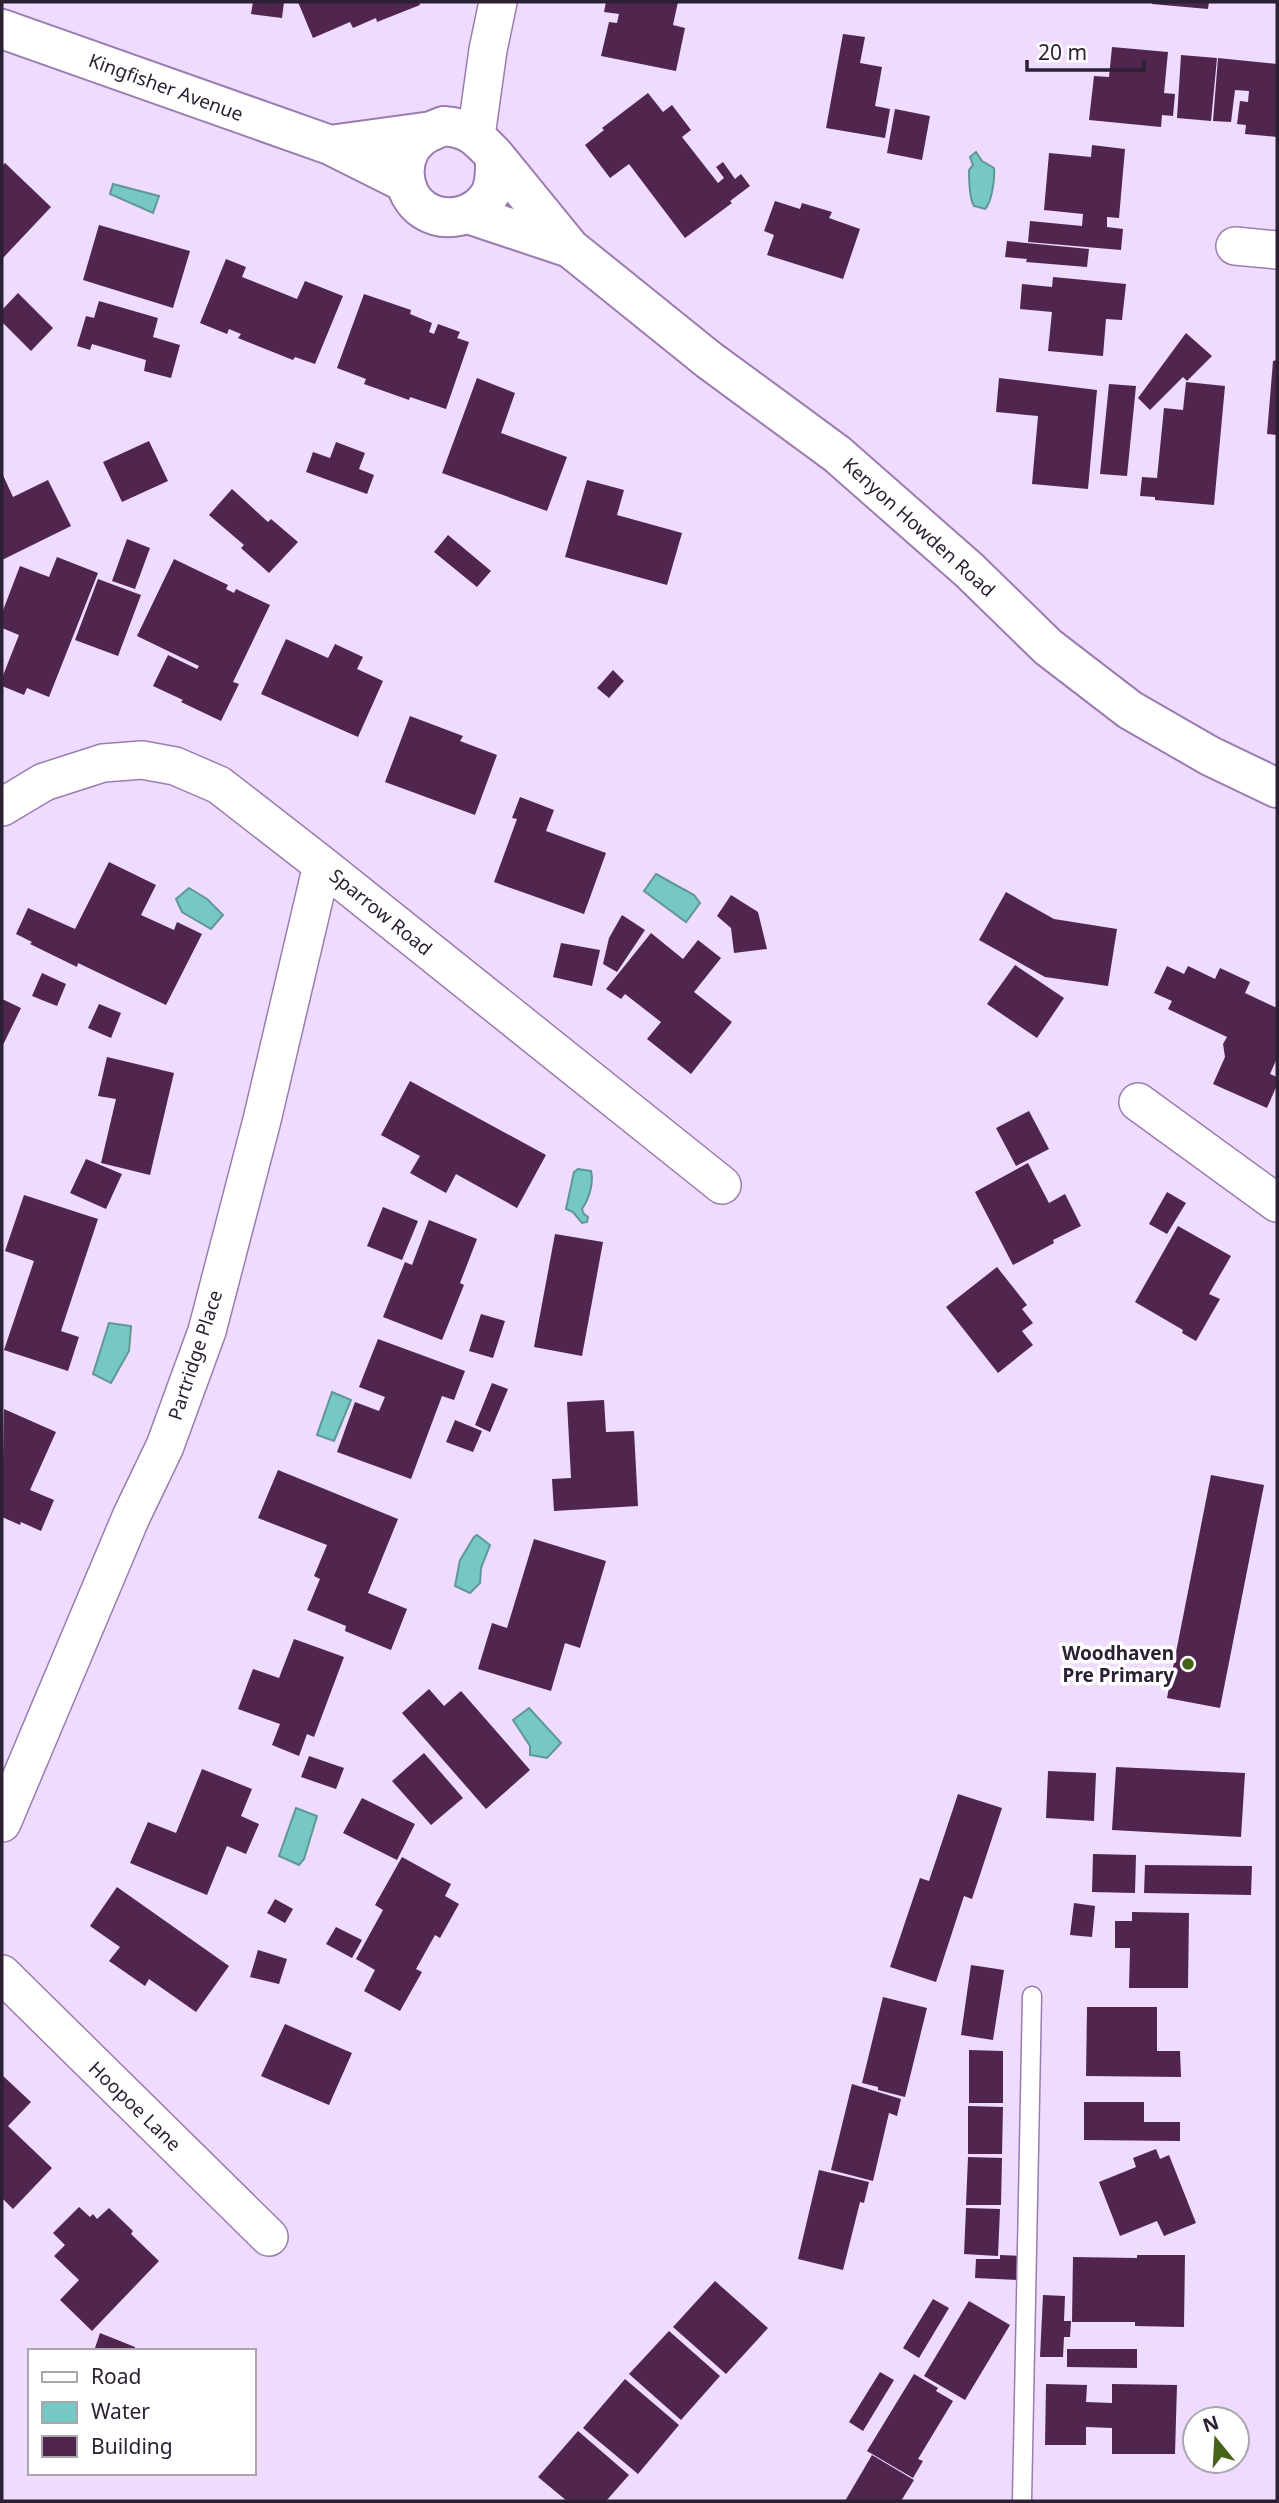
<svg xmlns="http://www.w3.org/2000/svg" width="1279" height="2503" font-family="'Noto Sans',sans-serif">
	<rect width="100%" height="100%" fill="#eedbfe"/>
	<!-- water -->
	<path fill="#76c9c3" stroke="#609698" stroke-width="2" d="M 976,152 L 982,161 L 994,168 C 995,178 992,202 985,209 L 974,206 C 969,198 969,180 969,170 L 973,165 L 970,157 Z
		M 113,184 L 159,196 L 153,213 L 110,194 Z
		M 656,874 L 694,895 L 700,903 L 686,922 L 644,891 Z
		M 189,888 L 207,899 L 223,915 L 211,929 L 182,912 L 176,899 Z
		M 578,1169 L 591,1171 C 594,1183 589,1199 582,1209 L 584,1214 L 588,1217 L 587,1222 L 582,1223 L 573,1212 L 566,1209 L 574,1172 Z
		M 109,1323 L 131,1326 L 129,1351 L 111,1383 L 93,1374 Z
		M 332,1392 L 351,1400 L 334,1441 L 317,1435 Z
		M 477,1535 L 490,1545 L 481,1568 L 480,1583 L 470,1593 L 455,1586 L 460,1560 L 474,1537 Z
		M 529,1708 L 561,1743 L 547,1758 L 530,1755 L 530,1746 L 513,1720 Z
		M 296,1808 L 317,1816 L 304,1859 L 299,1865 L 279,1856 Z"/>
	<!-- building -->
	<path fill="#50264e" d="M 253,2 L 284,2 L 282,18 L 251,14 Z
		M 298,2 L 419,2 L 420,5 L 377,22 L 376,18 L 353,28 L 350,22 L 313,38 Z
		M 606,2 L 678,2 L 673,25 L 685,28 L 676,71 L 601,56 L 609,22 L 617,23 L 619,14 L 604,12 Z
		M 1152,2 L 1209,2 L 1208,9 L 1152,4 Z
		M 843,34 L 865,37 L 860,63 L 882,67 L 875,106 L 890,109 L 885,138 L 826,128 Z
		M 1112,47 L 1168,52 L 1164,93 L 1175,94 L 1173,116 L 1162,115 L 1161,127 L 1089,120 L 1094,76 L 1109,77 Z
		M 1181,55 L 1217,58 L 1211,121 L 1177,118 Z
		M 1218,58 L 1277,64 L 1277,137 L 1245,134 L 1246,125 L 1237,124 L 1240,101 L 1248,102 L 1249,91 L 1235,90 L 1231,122 L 1213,121 Z
		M 648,93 L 663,112 L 672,105 L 691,130 L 682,137 L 718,183 L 724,178 L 716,167 L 723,162 L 735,179 L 741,174 L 750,186 L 730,201 L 732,203 L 685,238 L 629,164 L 610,178 L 585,145 L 604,130 L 602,128 Z
		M 895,109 L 930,116 L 922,160 L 887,153 Z
		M 1092,145 L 1125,149 L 1119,218 L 1107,217 L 1107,227 L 1123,229 L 1121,250 L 1028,242 L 1030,221 L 1082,226 L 1083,214 L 1044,210 L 1049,153 L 1091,157 Z
		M 5,163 L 51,207 L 2,259 L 2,166 Z
		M 775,201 L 800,209 L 802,203 L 832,212 L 829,218 L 860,229 L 843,279 L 767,255 L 774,235 L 764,231 Z
		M 99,225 L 190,251 L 173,308 L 83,280 Z
		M 1007,241 L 1089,249 L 1087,267 L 1026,262 L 1027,259 L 1005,257 Z
		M 226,259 L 246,267 L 242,277 L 297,299 L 305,281 L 343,296 L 315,364 L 295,357 L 293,360 L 238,338 L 241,334 L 229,329 L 227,334 L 200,323 Z
		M 1053,277 L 1126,284 L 1122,320 L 1106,319 L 1103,356 L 1048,351 L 1052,312 L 1020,309 L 1022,284 L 1052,287 Z
		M 18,293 L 53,328 L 31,351 L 2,322 L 2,310 Z
		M 364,294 L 411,310 L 410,314 L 432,323 L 429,332 L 434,334 L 438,324 L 460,332 L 457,338 L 469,342 L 446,409 L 410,397 L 409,400 L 364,384 L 366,379 L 337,368 Z
		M 99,301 L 158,318 L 153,337 L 180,345 L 171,378 L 144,371 L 146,360 L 92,344 L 90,350 L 77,346 L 86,316 L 94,318 Z
		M 1186,333 L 1212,356 L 1187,381 L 1183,377 L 1150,410 L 1138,398 Z
		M 1277,360 L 1277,435 L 1267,434 L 1273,361 Z
		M 477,378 L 515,393 L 501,433 L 567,457 L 547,511 L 442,473 Z
		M 999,378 L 1097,390 L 1088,489 L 1032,484 L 1038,416 L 996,412 Z
		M 1186,382 L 1225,386 L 1214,505 L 1155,500 L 1155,497 L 1140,496 L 1142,477 L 1157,478 L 1164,408 L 1183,410 Z
		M 1109,384 L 1136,386 L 1127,476 L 1100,474 Z
		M 149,441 L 168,481 L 122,502 L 103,462 Z
		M 336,442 L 365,453 L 359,469 L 374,475 L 367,494 L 306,472 L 313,452 L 330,458 Z
		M 2,473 L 13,497 L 48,480 L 71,526 L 2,560 Z
		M 587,480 L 624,490 L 617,515 L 682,533 L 667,585 L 565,557 Z
		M 232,489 L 268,522 L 271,519 L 298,542 L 269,573 L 241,548 L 244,545 L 209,515 Z
		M 448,535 L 491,571 L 477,587 L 434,552 Z
		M 127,539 L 150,548 L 135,589 L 112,581 Z
		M 57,557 L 98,573 L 49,697 L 27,688 L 24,695 L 2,686 L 2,678 L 19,635 L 2,628 L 2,613 L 20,566 L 49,577 Z
		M 174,559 L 228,585 L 226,589 L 234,593 L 236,589 L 270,605 L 233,682 L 239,684 L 221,721 L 181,702 L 183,700 L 153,686 L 168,655 L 197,669 L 199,666 L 137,636 Z
		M 98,579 L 141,595 L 118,656 L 75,640 Z
		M 286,639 L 328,658 L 335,644 L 363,657 L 357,669 L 383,681 L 358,737 L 261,694 Z
		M 613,670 L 624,681 L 609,698 L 597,688 Z
		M 410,716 L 463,736 L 460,741 L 497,755 L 475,815 L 385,782 Z
		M 520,797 L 554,810 L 546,831 L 606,853 L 584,914 L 494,882 L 517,819 L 512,818 Z
		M 109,862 L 156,885 L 141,915 L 174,930 L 177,922 L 202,934 L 166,1005 L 78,963 L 77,967 L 30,944 L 32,942 L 16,934 L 28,908 L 75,929 Z
		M 1006,892 L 1054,919 L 1117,929 L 1108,986 L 1045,977 L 979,940 Z
		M 731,895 L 758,912 L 767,949 L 734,953 L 731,928 L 717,916 Z
		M 622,915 L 645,930 L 617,972 L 603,964 L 609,938 Z
		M 651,933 L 683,959 L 698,940 L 721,958 L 694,992 L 732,1022 L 691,1074 L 647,1039 L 661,1022 L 625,994 L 621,999 L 606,989 Z
		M 561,943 L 600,950 L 592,986 L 553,977 Z
		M 1015,965 L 1064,998 L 1037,1038 L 987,1004 Z
		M 1167,966 L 1184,974 L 1188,966 L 1215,979 L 1220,968 L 1250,982 L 1245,993 L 1277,1008 L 1277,1058 L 1270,1074 L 1277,1077 L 1277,1085 L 1267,1108 L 1213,1084 L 1225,1057 L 1223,1044 L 1227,1037 L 1168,1009 L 1172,1001 L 1154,993 Z
		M 42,973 L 66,984 L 57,1006 L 32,996 Z
		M 2,999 L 21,1008 L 2,1047 Z
		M 99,1004 L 121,1013 L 111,1038 L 88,1028 Z
		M 107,1057 L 174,1073 L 150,1175 L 101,1163 L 116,1099 L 98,1096 Z
		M 410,1081 L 546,1155 L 517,1208 L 456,1174 L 446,1193 L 410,1173 L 420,1156 L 381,1135 Z
		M 1029,1111 L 1049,1149 L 1016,1166 L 996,1128 Z
		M 86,1159 L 122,1174 L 106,1209 L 70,1193 Z
		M 1028,1163 L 1049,1203 L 1065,1194 L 1081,1226 L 1053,1240 L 1054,1243 L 1013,1265 L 975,1192 Z
		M 1167,1192 L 1186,1203 L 1167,1234 L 1149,1224 Z
		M 24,1195 L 98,1219 L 61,1331 L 79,1337 L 68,1371 L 4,1350 L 34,1261 L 5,1251 Z
		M 383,1207 L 418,1221 L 402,1260 L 367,1246 Z
		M 429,1220 L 477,1239 L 460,1283 L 464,1285 L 442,1340 L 383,1317 L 405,1262 L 412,1265 Z
		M 1178,1226 L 1231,1256 L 1209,1294 L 1220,1299 L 1196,1341 L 1182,1333 L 1183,1330 L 1135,1302 Z
		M 555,1234 L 603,1242 L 582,1356 L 534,1347 Z
		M 997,1267 L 1027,1305 L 1022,1309 L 1033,1323 L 1022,1331 L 1033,1345 L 998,1373 L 946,1307 Z
		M 481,1314 L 505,1321 L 493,1358 L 469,1351 Z
		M 378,1339 L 465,1371 L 454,1400 L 442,1396 L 411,1479 L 337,1452 L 355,1402 L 379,1411 L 385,1397 L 359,1387 Z
		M 492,1383 L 508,1389 L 490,1432 L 475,1425 Z
		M 604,1400 L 606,1432 L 634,1431 L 638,1506 L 554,1511 L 552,1479 L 571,1478 L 567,1402 Z
		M 4,1409 L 56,1432 L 30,1490 L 54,1500 L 41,1531 L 21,1522 L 20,1525 L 2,1517 Z
		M 455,1420 L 482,1431 L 473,1452 L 446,1442 Z
		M 278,1470 L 398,1519 L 368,1593 L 407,1609 L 391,1650 L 345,1631 L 346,1626 L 307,1610 L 320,1579 L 314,1576 L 327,1545 L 258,1518 Z
		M 1211,1475 L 1264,1485 L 1220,1708 L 1167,1698 Z
		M 534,1539 L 606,1561 L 580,1648 L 565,1643 L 551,1691 L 478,1669 L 492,1623 L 507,1628 Z
		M 294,1639 L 344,1657 L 314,1737 L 307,1734 L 299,1756 L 272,1745 L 280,1724 L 238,1709 L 253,1669 L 279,1678 Z
		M 429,1689 L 444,1706 L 461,1691 L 530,1770 L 486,1809 L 402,1713 Z
		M 424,1753 L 463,1798 L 431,1825 L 392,1781 Z
		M 309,1756 L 344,1768 L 336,1789 L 301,1777 Z
		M 1116,1767 L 1245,1773 L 1241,1837 L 1112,1830 Z
		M 202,1769 L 252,1789 L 241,1816 L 259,1824 L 246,1854 L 227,1846 L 207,1895 L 130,1863 L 148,1822 L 176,1833 Z
		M 1048,1771 L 1096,1773 L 1094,1821 L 1046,1818 Z
		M 958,1794 L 1002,1808 L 972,1899 L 964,1896 L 936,1982 L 890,1967 L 920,1878 L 929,1881 Z
		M 362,1798 L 415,1824 L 397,1860 L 343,1833 Z
		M 1093,1854 L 1136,1855 L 1135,1893 L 1092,1892 Z
		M 402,1857 L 451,1884 L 445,1896 L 459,1904 L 440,1938 L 435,1935 L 416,1969 L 422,1972 L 400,2011 L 364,1991 L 375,1970 L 356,1959 L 383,1910 L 375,1905 Z
		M 1145,1865 L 1252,1866 L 1251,1895 L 1144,1893 Z
		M 117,1887 L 229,1966 L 196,2012 L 149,1979 L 145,1986 L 109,1961 L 120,1947 L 90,1926 Z
		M 275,1899 L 293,1909 L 285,1923 L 267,1913 Z
		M 1074,1903 L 1095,1906 L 1092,1937 L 1070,1935 Z
		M 1132,1912 L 1189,1913 L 1188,1988 L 1129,1988 L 1130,1948 L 1115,1948 L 1115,1921 L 1132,1921 Z
		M 336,1927 L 362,1940 L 352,1958 L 326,1944 Z
		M 258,1950 L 287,1959 L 279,1984 L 250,1977 Z
		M 971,1965 L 1004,1970 L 993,2040 L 961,2035 Z
		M 883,1997 L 927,2008 L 905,2097 L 878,2090 L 878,2087 L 862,2083 Z
		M 1087,2007 L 1157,2007 L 1157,2051 L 1180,2051 L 1181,2077 L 1086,2076 Z
		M 285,2024 L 352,2053 L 329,2105 L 261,2076 Z
		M 969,2050 L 1003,2051 L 1003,2103 L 969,2103 Z
		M 2,2075 L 31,2102 L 8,2126 L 52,2168 L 13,2209 L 2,2198 Z
		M 852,2084 L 901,2099 L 897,2116 L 889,2113 L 873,2181 L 831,2170 Z
		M 1084,2102 L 1144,2102 L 1144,2122 L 1180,2122 L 1180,2141 L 1084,2140 Z
		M 968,2106 L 1003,2107 L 1002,2154 L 968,2154 Z
		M 1156,2149 L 1160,2159 L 1169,2155 L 1196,2223 L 1164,2236 L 1157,2221 L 1120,2236 L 1099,2182 L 1136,2167 L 1133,2158 Z
		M 968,2157 L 1002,2158 L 1001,2205 L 966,2205 Z
		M 819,2170 L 869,2182 L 864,2203 L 860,2202 L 843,2270 L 798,2259 Z
		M 79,2207 L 90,2217 L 93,2214 L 97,2219 L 109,2208 L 133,2231 L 131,2234 L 159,2261 L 92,2331 L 60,2300 L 79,2280 L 54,2256 L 65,2245 L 53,2233 Z
		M 966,2208 L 1000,2209 L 998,2256 L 964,2254 Z
		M 1000,2255 L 1021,2256 L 1020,2280 L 975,2278 L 976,2259 L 1000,2259 Z
		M 1137,2255 L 1185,2255 L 1184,2327 L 1135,2326 L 1135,2322 L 1072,2322 L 1073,2257 L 1137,2258 Z
		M 715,2281 L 768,2328 L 726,2374 L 673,2327 Z
		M 1043,2295 L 1065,2296 L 1064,2321 L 1071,2321 L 1070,2337 L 1064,2337 L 1063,2357 L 1040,2357 Z
		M 933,2299 L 949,2308 L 919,2358 L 903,2348 Z
		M 969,2301 L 1010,2325 L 965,2400 L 924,2376 Z
		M 669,2331 L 720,2376 L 681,2420 L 629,2374 Z
		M 100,2333 L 135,2347 L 134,2351 L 94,2351 Z
		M 1067,2349 L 1137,2349 L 1137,2368 L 1067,2367 Z
		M 880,2372 L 894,2380 L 863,2431 L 849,2422 Z
		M 914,2374 L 938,2388 L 936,2391 L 953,2401 L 918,2459 L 923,2461 L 913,2478 L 867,2451 Z
		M 625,2379 L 679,2425 L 638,2474 L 583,2428 Z
		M 1046,2384 L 1087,2385 L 1086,2402 L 1112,2403 L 1112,2384 L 1177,2385 L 1175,2454 L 1112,2454 L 1112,2428 L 1086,2427 L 1086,2445 L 1045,2445 Z
		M 578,2431 L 629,2475 L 606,2501 L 567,2501 L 538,2477 Z
		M 872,2455 L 914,2480 L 901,2501 L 845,2501 Z"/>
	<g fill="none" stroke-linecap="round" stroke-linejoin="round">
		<!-- lane casing -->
		<g stroke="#9a7cb1" stroke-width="21">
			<path id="lane" d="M 1022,2501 L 1032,1996"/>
		</g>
		<!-- street casing -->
		<g stroke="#9a7cb1" stroke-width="40">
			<path id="street" d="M 476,136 L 488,50 L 498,2
				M 1235,246 L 1277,250
				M 2,807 L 44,782 L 103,763 L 142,760 L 175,766 L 219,785 L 322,865 L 722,1185
				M 1138,1102 L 1277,1203
				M 2,1823 L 131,1517 L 165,1446 L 207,1331 L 262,1120 L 322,865
				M 2,1974 L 269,2237"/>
		</g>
		<!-- secondary casing -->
		<g stroke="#9a7cb1" stroke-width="42">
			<path id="secondary" d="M 2,29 L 330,145 L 406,183
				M 444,126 C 470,128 478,138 495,156 C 495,169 496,183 490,194 C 477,217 446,224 424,210 C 400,194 398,156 420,138 C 427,132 436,129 444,126 Z
				M 330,145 L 432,131
				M 495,156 L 570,248 L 709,360 L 837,454 L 969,570 L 1048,647 L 1130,710 L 1210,756 L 1277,788
				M 468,214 L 570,248"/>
		</g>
		<!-- lane -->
		<use href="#lane" stroke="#fff" stroke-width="18"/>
		<!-- street -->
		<use href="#street" stroke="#fff" stroke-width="37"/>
		<!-- secondary -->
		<use href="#secondary" stroke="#fff" stroke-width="38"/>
	</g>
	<!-- markers -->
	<circle fill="#456419" stroke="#fff" stroke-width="2.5" cx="1188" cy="1664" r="7"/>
	<g text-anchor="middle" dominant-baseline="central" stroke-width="7" stroke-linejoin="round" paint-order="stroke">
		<!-- street labels -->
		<g font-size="19" fill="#2c2035" stroke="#fff">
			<text transform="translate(166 87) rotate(20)">Kingfisher Avenue</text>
			<text transform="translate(919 527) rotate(42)">Kenyon Howden Road</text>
			<text transform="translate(381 912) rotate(39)">Sparrow Road</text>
			<text transform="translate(195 1355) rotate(-72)">Partridge Place</text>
			<text transform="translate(135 2106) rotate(44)">Hoopoe Lane</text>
		</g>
		<!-- poi labels -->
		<g font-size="19" font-weight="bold" fill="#2c2035" stroke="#fff" text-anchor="end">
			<text x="1174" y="1653">Woodhaven<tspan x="1174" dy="22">Pre Primary</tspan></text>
		</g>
	</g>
	<!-- border -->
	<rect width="1279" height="2503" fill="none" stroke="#2c2035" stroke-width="7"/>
	<!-- legend -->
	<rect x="28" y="2349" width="228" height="126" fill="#ffffff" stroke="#aba6ae" stroke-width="2"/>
	<rect x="42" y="2372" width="35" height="10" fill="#ffffff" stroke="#aba6ae" stroke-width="2"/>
	<text x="91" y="2384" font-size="21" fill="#2c2035">Road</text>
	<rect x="42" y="2402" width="35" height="21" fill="#76c9c3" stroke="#aba6ae" stroke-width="2"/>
	<text x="91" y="2419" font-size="21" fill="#2c2035">Water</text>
	<rect x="42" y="2436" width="35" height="21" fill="#50264e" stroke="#aba6ae" stroke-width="2"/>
	<text x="91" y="2454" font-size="21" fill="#2c2035">Building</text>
	<!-- north arrow -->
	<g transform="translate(1216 2440) rotate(342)"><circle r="33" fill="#ffffff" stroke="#aba6ae" stroke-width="2"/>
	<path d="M0-5L12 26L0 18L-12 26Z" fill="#456419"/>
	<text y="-10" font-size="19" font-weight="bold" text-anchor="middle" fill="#2c2035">N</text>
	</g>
	<!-- scale -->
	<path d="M1027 60v10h117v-10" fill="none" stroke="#2c2035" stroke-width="3.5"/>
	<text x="1038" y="60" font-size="21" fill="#2c2035" stroke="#ffffff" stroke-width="5" paint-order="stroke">20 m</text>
</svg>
